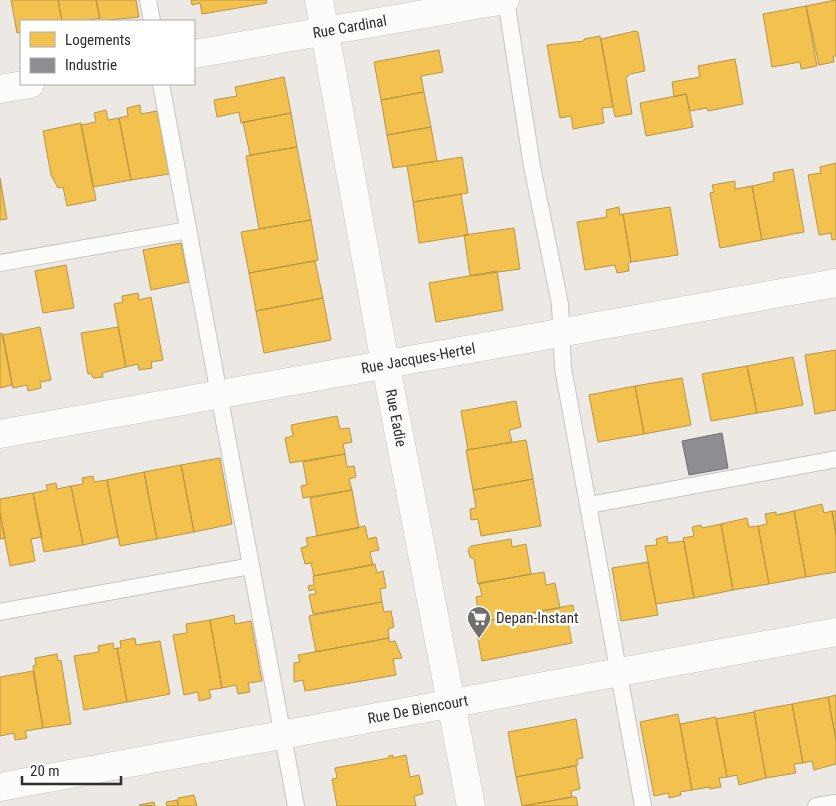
<svg xmlns="http://www.w3.org/2000/svg" width="836" height="806" font-family="'Roboto Condensed',sans-serif">
	<rect width="100%" height="100%" fill="#ece8e4"/>
	<!-- homes -->
	<path fill="#f2c14e" stroke="#b79544" d="M 11,0 L 58,0 L 62,21 L 21,21 L 21,32 L 17,33 Z
		M 58,0 L 96,0 L 100,18 L 87,21 L 62,21 Z
		M 96,0 L 136,0 L 139,17 L 100,21 Z
		M 191,0 L 266,0 L 267,3 L 202,14 L 200,3 L 192,5 Z
		M 836,0 L 836,56 L 833,56 L 834,62 L 819,65 L 806,6 Z
		M 806,6 L 817,66 L 801,69 L 800,62 L 772,67 L 763,14 Z
		M 635,31 L 638,32 L 645,71 L 630,74 L 626,78 L 632,114 L 615,117 L 601,39 Z
		M 600,36 L 613,107 L 602,108 L 604,123 L 573,129 L 571,116 L 560,118 L 547,45 L 584,41 L 584,39 Z
		M 439,50 L 443,72 L 421,76 L 424,92 L 381,100 L 374,62 Z
		M 735,59 L 743,104 L 708,111 L 707,108 L 690,111 L 686,94 L 674,97 L 672,82 L 700,77 L 698,66 Z
		M 284,77 L 291,113 L 241,123 L 239,112 L 217,117 L 214,100 L 237,96 L 235,87 Z
		M 424,92 L 431,127 L 387,135 L 381,100 Z
		M 686,94 L 693,127 L 646,136 L 640,103 Z
		M 140,105 L 141,114 L 157,111 L 169,174 L 131,180 L 119,118 L 128,116 L 127,108 Z
		M 106,110 L 108,120 L 119,118 L 131,180 L 93,187 L 81,125 L 96,122 L 94,113 Z
		M 291,113 L 297,147 L 250,155 L 243,122 Z
		M 81,123 L 96,200 L 67,206 L 63,187 L 58,188 L 51,175 L 43,131 Z
		M 431,127 L 437,161 L 393,168 L 387,135 Z
		M 297,147 L 311,220 L 259,229 L 246,156 Z
		M 462,157 L 468,193 L 413,202 L 407,166 Z
		M 836,163 L 836,239 L 832,240 L 831,233 L 819,235 L 808,175 L 821,173 L 820,167 Z
		M 793,169 L 804,232 L 762,240 L 752,186 L 774,181 L 773,173 Z
		M 0,178 L 7,219 L 0,220 Z
		M 735,181 L 735,189 L 752,186 L 762,240 L 720,248 L 710,193 L 714,192 L 712,185 Z
		M 461,194 L 468,235 L 419,243 L 413,202 Z
		M 619,207 L 620,215 L 623,214 L 631,262 L 628,263 L 629,271 L 617,273 L 615,265 L 585,270 L 577,222 L 607,217 L 606,210 Z
		M 670,207 L 678,255 L 631,262 L 623,214 Z
		M 311,220 L 318,260 L 249,273 L 241,232 Z
		M 514,228 L 520,269 L 470,276 L 464,235 Z
		M 181,243 L 189,282 L 151,290 L 143,250 Z
		M 315,261 L 323,298 L 256,311 L 249,273 Z
		M 66,265 L 74,308 L 43,313 L 35,271 Z
		M 497,271 L 503,310 L 436,322 L 429,283 Z
		M 138,293 L 139,300 L 151,297 L 163,360 L 151,362 L 152,368 L 139,370 L 138,364 L 126,367 L 114,304 L 123,302 L 122,296 Z
		M 323,298 L 331,340 L 264,353 L 256,311 Z
		M 40,327 L 51,380 L 40,382 L 41,388 L 28,391 L 27,385 L 13,388 L 3,335 Z
		M 118,327 L 126,367 L 102,373 L 103,377 L 93,378 L 91,373 L 88,374 L 81,333 Z
		M 2,333 L 12,385 L 0,388 L 0,334 Z
		M 836,350 L 836,410 L 815,414 L 805,355 Z
		M 793,357 L 803,405 L 757,413 L 747,366 Z
		M 747,366 L 757,413 L 711,421 L 702,374 Z
		M 682,378 L 691,425 L 644,434 L 635,386 Z
		M 635,386 L 644,434 L 598,442 L 589,395 Z
		M 516,401 L 521,427 L 509,430 L 512,442 L 468,450 L 461,411 Z
		M 337,416 L 340,429 L 349,428 L 352,442 L 343,444 L 345,454 L 290,463 L 285,438 L 293,436 L 291,425 Z
		M 526,440 L 533,479 L 473,490 L 466,450 Z
		M 345,454 L 347,467 L 354,466 L 356,477 L 349,479 L 352,490 L 303,498 L 301,486 L 307,485 L 303,462 Z
		M 220,458 L 232,524 L 194,532 L 181,465 Z
		M 181,465 L 194,532 L 157,539 L 144,472 Z
		M 144,472 L 157,539 L 120,546 L 107,480 Z
		M 93,476 L 94,482 L 107,480 L 118,537 L 83,545 L 71,486 L 83,484 L 82,478 Z
		M 533,479 L 541,526 L 481,536 L 478,519 L 471,520 L 470,509 L 476,508 L 473,490 Z
		M 56,483 L 57,489 L 71,486 L 83,545 L 44,552 L 33,493 L 48,490 L 46,485 Z
		M 352,490 L 359,528 L 317,536 L 310,498 Z
		M 33,493 L 42,537 L 31,539 L 35,561 L 10,566 L 0,513 L 0,499 Z
		M 822,504 L 824,513 L 832,511 L 836,535 L 836,572 L 806,577 L 794,511 Z
		M 794,511 L 806,577 L 769,584 L 758,526 L 767,524 L 765,514 L 776,512 L 776,515 Z
		M 832,511 L 836,511 L 836,535 Z
		M 0,513 L 5,538 L 0,539 Z
		M 747,518 L 749,527 L 758,526 L 769,584 L 733,590 L 721,524 Z
		M 721,524 L 733,590 L 694,598 L 683,538 L 694,536 L 692,527 L 701,525 L 702,528 Z
		M 365,526 L 368,539 L 376,537 L 379,550 L 370,552 L 373,565 L 314,576 L 311,563 L 305,564 L 301,548 L 308,546 L 306,538 Z
		M 667,536 L 668,543 L 684,541 L 694,598 L 656,604 L 645,546 L 657,545 L 656,539 Z
		M 511,539 L 512,547 L 526,544 L 531,574 L 478,584 L 474,559 L 470,557 L 468,550 L 471,546 Z
		M 648,562 L 658,615 L 621,621 L 612,568 Z
		M 375,564 L 377,573 L 383,571 L 386,588 L 380,589 L 382,602 L 313,614 L 309,595 L 316,594 L 315,589 L 309,591 L 308,586 L 314,585 L 313,576 Z
		M 544,572 L 546,585 L 555,583 L 560,608 L 487,621 L 484,609 L 478,610 L 476,597 L 482,596 L 479,583 Z
		M 382,602 L 384,612 L 391,611 L 394,627 L 388,629 L 389,638 L 316,652 L 309,616 Z
		M 573,605 L 576,621 L 568,622 L 572,643 L 482,661 L 475,623 Z
		M 234,615 L 235,624 L 251,621 L 262,681 L 248,683 L 250,692 L 238,694 L 236,685 L 222,688 L 210,620 Z
		M 210,620 L 222,688 L 209,690 L 211,698 L 199,701 L 198,692 L 184,695 L 173,635 L 187,633 L 186,624 Z
		M 135,638 L 136,645 L 160,641 L 170,694 L 127,702 L 117,648 L 121,648 L 120,641 Z
		M 389,638 L 389,642 L 395,641 L 402,658 L 393,659 L 396,675 L 305,691 L 303,680 L 294,682 L 294,663 L 300,662 L 298,655 Z
		M 113,643 L 114,649 L 117,648 L 127,702 L 84,710 L 74,656 L 99,652 L 98,646 Z
		M 57,654 L 58,661 L 61,660 L 71,724 L 43,728 L 33,666 L 36,665 L 35,658 Z
		M 33,671 L 43,728 L 25,731 L 27,738 L 15,740 L 14,733 L 0,736 L 0,677 Z
		M 836,695 L 836,740 L 828,697 Z
		M 828,697 L 836,740 L 836,764 L 814,770 L 812,761 L 803,763 L 792,704 Z
		M 792,704 L 803,763 L 794,764 L 796,773 L 766,778 L 754,711 Z
		M 754,712 L 766,778 L 739,785 L 737,775 L 727,777 L 716,719 Z
		M 678,714 L 692,790 L 680,792 L 681,795 L 669,798 L 669,793 L 654,796 L 640,722 Z
		M 716,717 L 727,777 L 719,778 L 721,787 L 710,789 L 710,787 L 692,790 L 680,724 Z
		M 576,719 L 583,758 L 577,759 L 578,765 L 516,777 L 508,732 Z
		M 393,755 L 393,758 L 406,755 L 410,777 L 419,775 L 423,794 L 414,796 L 416,806 L 337,806 L 332,779 L 337,778 L 335,768 L 389,758 L 389,756 Z
		M 576,766 L 580,789 L 571,791 L 572,797 L 522,806 L 516,777 Z
		M 194,795 L 197,806 L 167,806 L 166,802 L 177,800 L 178,805 L 178,798 Z
		M 572,797 L 576,797 L 578,806 L 523,806 Z
		M 154,802 L 155,806 L 139,805 Z"/>
	<!-- industry -->
	<path fill="#8d8d92" stroke="#707074" d="M 722,433 L 728,468 L 689,475 L 682,441 Z"/>
	<g fill="none" stroke-linecap="round" stroke-linejoin="round">
		<!-- service casing -->
		<g stroke="#c5c4c5" stroke-width="18">
			<path id="service" d="M 148,0 L 152,21
				M 506,0 L 532,166 L 560,304 L 563,368 L 643,806
				M 161,84 L 296,806
				M 0,263 L 188,230
				M 589,505 L 836,459
				M 0,612 L 251,566
				M 816,806 L 836,803"/>
		</g>
		<!-- minor casing -->
		<g stroke="#c5c4c5" stroke-width="29">
			<g id="minor">
				<path id="s1" d="M 319,0 L 381,341 L 471,806"/>
				<path id="s2" d="M 194,54 L 505,0"/>
				<path d="M 0,89 L 30,84"/>
				<path id="s3" d="M 0,434 L 836,283"/>
				<path id="s4" d="M 0,787 L 836,632"/>
			</g>
		</g>
		<!-- service -->
		<use href="#service" stroke="#fcfcfb" stroke-width="16"/>
		<!-- minor -->
		<use href="#minor" stroke="#fcfcfb" stroke-width="28"/>
	</g>
	<!-- icons -->
	<defs>
		<g id="supermarket-pin" transform="scale(1.25)"><path d="M0 17L-7.5 6A9.5 9.5 0 1 1 7.5 6Z" fill="#706f6e" stroke="#fff"/><path d="M-6-5.5h2.5l.6 2H6L4.5 2H-2.5L-4.4-4H-6ZM-1.5 3.2a1.3 1.3 0 1 0 .1 0ZM3 3.2a1.3 1.3 0 1 0 .1 0Z" fill="#fff"/></g>
	</defs>
	<g fill-rule="evenodd">
		<use href="#supermarket-pin" x="479" y="618"/>
	</g>
	<g text-anchor="middle" dominant-baseline="central" stroke-width="5" stroke-linejoin="round" paint-order="stroke">
		<!-- street labels -->
		<g font-size="15" fill="#2e2e2e" stroke="#fff">
			<text stroke="none"><textPath href="#s2" startOffset="158">Rue Cardinal</textPath></text>
			<text stroke="none"><textPath href="#s3" startOffset="425">Rue Jacques-Hertel</textPath></text>
			<text stroke="none"><textPath href="#s1" startOffset="425">Rue Eadie</textPath></text>
			<text stroke="none"><textPath href="#s4" startOffset="425">Rue De Biencourt</textPath></text>
		</g>
		<!-- poi labels -->
		<g font-size="15" fill="#2e2e2e" stroke="#fff" text-anchor="start">
			<text x="496" y="618">Depan-Instant</text>
		</g>
	</g>
	<!-- legend -->
	<rect x="20" y="20" width="175" height="65" fill="#ffffff" stroke="#ababab"/>
	<rect x="30" y="32" width="25" height="15" fill="#f2c14e" stroke="#ababab"/>
	<text x="65" y="45" font-size="15" fill="#2e2e2e">Logements</text>
	<rect x="30" y="58" width="25" height="15" fill="#8d8d92" stroke="#ababab"/>
	<text x="65" y="70" font-size="15" fill="#2e2e2e">Industrie</text>
	<!-- scale -->
	<path d="M22 776v8h99v-8" fill="none" stroke="#2e2e2e" stroke-width="2.5"/>
	<text x="30" y="776" font-size="15" fill="#2e2e2e" stroke="#ffffff" stroke-width="4" paint-order="stroke">20 m</text>
</svg>
